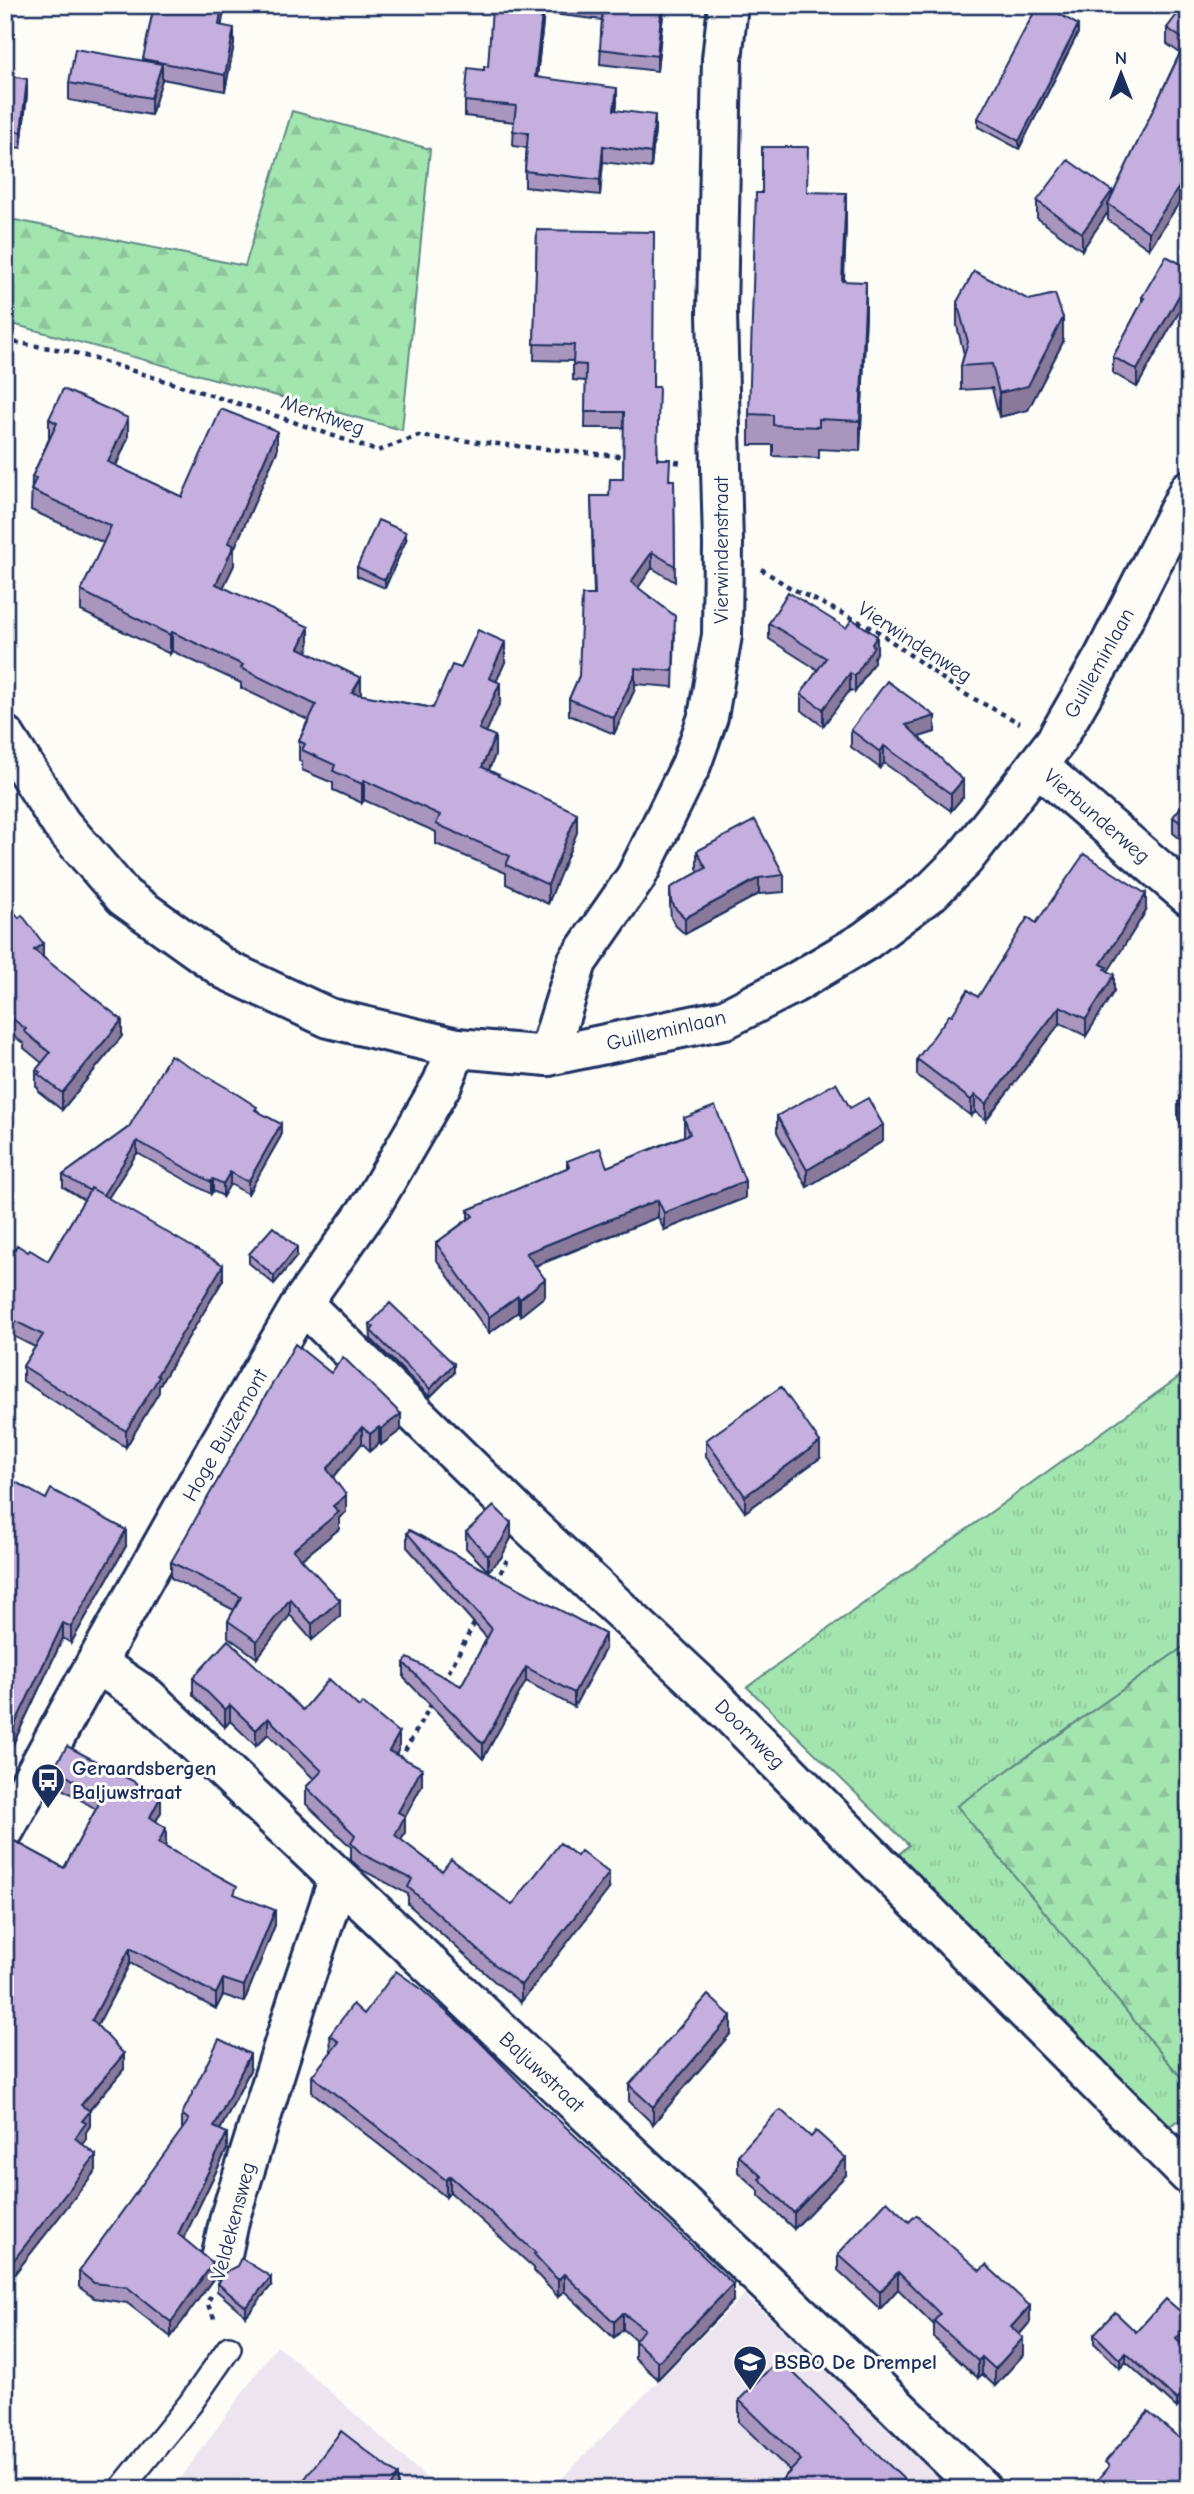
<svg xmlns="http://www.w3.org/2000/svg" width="1194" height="2494" font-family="'Comic Neue',sans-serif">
	<defs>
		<pattern id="grass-tufts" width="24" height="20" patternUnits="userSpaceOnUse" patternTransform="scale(1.75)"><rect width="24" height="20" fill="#a3e5af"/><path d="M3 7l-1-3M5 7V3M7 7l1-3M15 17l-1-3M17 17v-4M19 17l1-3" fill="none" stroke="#8cc599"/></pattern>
		<pattern id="forest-firs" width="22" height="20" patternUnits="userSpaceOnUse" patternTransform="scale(1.75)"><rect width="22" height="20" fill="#a3e5af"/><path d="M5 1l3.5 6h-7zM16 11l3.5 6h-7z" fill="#8cc599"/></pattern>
	</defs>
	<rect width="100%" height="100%" fill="#fdfcf7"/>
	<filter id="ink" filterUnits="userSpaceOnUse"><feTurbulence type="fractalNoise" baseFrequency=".0143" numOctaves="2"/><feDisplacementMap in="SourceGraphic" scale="14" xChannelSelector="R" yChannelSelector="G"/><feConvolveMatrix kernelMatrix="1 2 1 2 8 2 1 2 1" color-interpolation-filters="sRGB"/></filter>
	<g filter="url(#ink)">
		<!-- built -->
		<path fill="#ece5f0" d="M 744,2295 L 959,2489 L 551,2489 Z
			M 277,2345 L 299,2364 L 439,2489 L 173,2489 Z"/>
		<!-- grass -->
		<path fill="url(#grass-tufts)" stroke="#5f8a86" stroke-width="2" d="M 1189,1370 L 1189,1643 L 957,1806 L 1189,2087 L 1189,2115 L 1169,2126 L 894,1859 L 909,1845 L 747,1687 Z"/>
		<!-- forest -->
		<path fill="url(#forest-firs)" stroke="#5f8a86" stroke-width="2" d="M 292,111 L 430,149 L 402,430 L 5,322 L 5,218 L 245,266 Z
			M 1189,1643 L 1189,2087 L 957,1806 Z"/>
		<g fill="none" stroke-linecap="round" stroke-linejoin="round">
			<!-- lane casing -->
			<g stroke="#1b2f5e" stroke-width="28">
				<path id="lane" d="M 121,2489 L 190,2404 L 229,2348"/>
			</g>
			<!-- street casing -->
			<g stroke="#1b2f5e" stroke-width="44">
				<path id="street" d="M 1037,765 L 1189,896
					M 548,1056 L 577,962 L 636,877 L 691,765 L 708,717 L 722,635 L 723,544 L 717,314 L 722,59 L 728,5
					M 302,1303 L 527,1523 L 708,1692 L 1189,2175
					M 96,1663 L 147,1697 L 871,2382 L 981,2489
					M 5,1829 L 72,1706 L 216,1450 L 302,1303 L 373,1203 L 442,1084 L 457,1048
					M 221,2259 L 230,2217 L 298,1999 L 338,1880"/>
			</g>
			<!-- secondary casing -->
			<g stroke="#1b2f5e" stroke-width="44">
				<path id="secondary" d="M 5,736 L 61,824 L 124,897 L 226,970 L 329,1018 L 457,1048 L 548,1056 L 725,1019 L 793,984 L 865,941 L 932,891 L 964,859 L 1055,742 L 1104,657 L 1189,490"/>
			</g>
			<!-- path -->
			<path stroke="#1b2f5e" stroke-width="4.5" stroke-dasharray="5 5" stroke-linecap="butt" d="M 5,341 L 69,351 L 262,411 L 377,451 L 418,436 L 628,457
				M 665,461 L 684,463
				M 761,569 L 789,587 L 876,630 L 961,692 L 1020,723
				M 496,1582 L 508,1558
				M 444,1681 L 476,1620
				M 400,1760 L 433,1701
				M 211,2296 L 207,2303 L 216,2322"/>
			<!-- lane -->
			<use href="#lane" stroke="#fdfcf7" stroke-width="23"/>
			<!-- street -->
			<use href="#street" stroke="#fdfcf7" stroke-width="38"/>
			<!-- secondary -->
			<use href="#secondary" stroke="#fdfcf7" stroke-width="38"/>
		</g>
		<!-- wall -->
		<path fill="#a996bf" stroke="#1b2f5e" stroke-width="2" d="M 154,5 L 222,26 L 234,44 L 225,91 L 162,79 L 151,115 L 69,100 L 69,83 L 143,61 Z
			M 510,5 L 664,5 L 657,71 L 600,64 L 602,20 L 544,13 L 537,77 L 617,103 L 616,110 L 655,130 L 651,168 L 603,162 L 600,195 L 525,187 L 525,171 L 527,148 L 513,146 L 514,122 L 465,116 L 465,101 L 484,70 L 488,67 L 510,10 Z
			M 1189,5 L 1189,208 L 1179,203 L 1149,249 L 1108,220 L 1108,212 L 1082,250 L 1037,218 L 1037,201 L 1112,197 L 1180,53 L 1167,44 L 1167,28 Z
			M 1078,33 L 1019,149 L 978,127 L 978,118 Z
			M 5,75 L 27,94 L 21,148 L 5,146 Z
			M 807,192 L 846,224 L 844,281 L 866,312 L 860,451 L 819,449 L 819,458 L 773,456 L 773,445 L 749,445 L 749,414 Z
			M 537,230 L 653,387 L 658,459 L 670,480 L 674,480 L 675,582 L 652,568 L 638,588 L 675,632 L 673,687 L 635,684 L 635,689 L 614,734 L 569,715 L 569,699 L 579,676 L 594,595 L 591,496 L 609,496 L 623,479 L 624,428 L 585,428 L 586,381 L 573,380 L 573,361 L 534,360 Z
			M 1189,268 L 1189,294 L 1137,387 L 1113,373 L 1113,357 L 1142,302 L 1142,297 Z
			M 957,302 L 1063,342 L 1028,410 L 999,417 L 992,388 L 961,390 L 961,366 L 964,354 L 957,326 Z
			M 49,419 L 128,438 L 116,466 L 182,497 L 277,451 L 234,549 L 234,565 L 223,587 L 309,647 L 306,652 L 361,695 L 433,708 L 461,668 L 505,662 L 496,681 L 500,702 L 486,732 L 495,755 L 489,770 L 577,832 L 548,904 L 506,884 L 506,873 L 436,844 L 436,832 L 364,800 L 362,803 L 333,790 L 333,783 L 302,770 L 302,762 L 299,761 L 299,741 L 308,720 L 241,688 L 241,683 L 172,651 L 170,654 L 81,611 L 81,591 L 104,543 L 31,510 L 32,477 L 49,439 Z
			M 406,540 L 385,588 L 357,576 L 357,567 Z
			M 769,623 L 877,653 L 874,657 L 874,662 L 855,692 L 850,690 L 823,726 L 801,710 L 801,694 L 818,670 L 769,639 Z
			M 851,730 L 935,732 L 919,737 L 963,797 L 951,811 L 884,763 L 880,768 L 851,747 Z
			M 1189,797 L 1189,846 L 1173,833 L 1173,817 Z
			M 697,851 L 784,875 L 784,892 L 759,894 L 685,934 L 676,926 L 671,918 L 670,905 L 670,888 L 699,872 L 697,868 Z
			M 5,901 L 43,957 L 122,1036 L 62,1110 L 38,1091 L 38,1088 L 36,1086 L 36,1070 L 42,1063 L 24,1048 L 24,1044 L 5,1029 Z
			M 1146,911 L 1108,971 L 1114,991 L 1086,1036 L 1060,1023 L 986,1120 L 975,1112 L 971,1116 L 917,1075 L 917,1059 L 952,1015 L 978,997 L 1036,923 Z
			M 1189,1095 L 1189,1135 L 1178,1119 L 1178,1102 Z
			M 850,1108 L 883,1141 L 807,1187 L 777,1132 L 777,1116 Z
			M 257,1110 L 281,1136 L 248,1194 L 230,1184 L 223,1196 L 213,1191 L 211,1194 L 137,1153 L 108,1198 L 223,1280 L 159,1386 L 159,1392 L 126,1447 L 23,1381 L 23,1366 L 35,1347 L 5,1332 L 5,1263 L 7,1264 L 28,1252 L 48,1261 L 84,1200 L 63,1187 L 63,1175 L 129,1127 Z
			M 684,1118 L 745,1198 L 664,1230 L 658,1217 L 536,1266 L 545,1296 L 520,1316 L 518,1312 L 489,1333 L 436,1259 L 436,1243 L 468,1219 L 468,1210 L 567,1168 L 567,1161 L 607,1167 L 684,1136 Z
			M 249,1254 L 297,1256 L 274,1284 L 249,1263 Z
			M 370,1324 L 454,1373 L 430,1397 L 371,1339 Z
			M 331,1373 L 401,1430 L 381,1445 L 379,1443 L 370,1451 L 362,1443 L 333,1478 L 346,1512 L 339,1518 L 339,1529 L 302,1559 L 340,1616 L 312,1640 L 290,1615 L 257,1658 L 228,1637 L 228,1621 L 234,1610 L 171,1578 L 171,1562 Z
			M 706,1440 L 820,1458 L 745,1512 L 706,1456 Z
			M 5,1476 L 126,1546 L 71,1643 L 63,1638 L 7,1757 L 5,1756 Z
			M 466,1532 L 511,1538 L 501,1558 L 488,1571 L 466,1548 Z
			M 407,1533 L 605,1649 L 574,1707 L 526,1681 L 483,1759 L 404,1678 L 404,1663 L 461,1686 L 487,1638 L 407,1547 Z
			M 193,1678 L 303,1710 L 399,1749 L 396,1754 L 422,1785 L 405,1817 L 405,1832 L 401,1840 L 442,1871 L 512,1905 L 609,1889 L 521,2002 L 494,1981 L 408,1904 L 408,1894 L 362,1870 L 351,1860 L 351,1847 L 306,1804 L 306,1787 L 314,1779 L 268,1734 L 256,1746 L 230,1721 L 225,1727 L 193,1695 Z
			M 54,1768 L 161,1812 L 156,1821 L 166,1844 L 164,1847 L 237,1896 L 275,1925 L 244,2002 L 223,1995 L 216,2009 L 130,1963 L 97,2026 L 124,2069 L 89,2111 L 90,2126 L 86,2132 L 86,2139 L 82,2144 L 96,2170 L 5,2286 L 5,1836 L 64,1868 L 96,1809 L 54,1784 Z
			M 364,2014 L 733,2301 L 658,2379 L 635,2358 L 635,2341 L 636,2340 L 623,2329 L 614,2338 L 564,2291 L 558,2297 L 534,2271 L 534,2268 L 450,2192 L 446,2197 L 312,2092 L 312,2076 L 331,2052 L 330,2035 Z
			M 731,2033 L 653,2124 L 629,2101 L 629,2085 Z
			M 250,2070 L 220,2130 L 227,2149 L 183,2239 L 213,2279 L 171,2337 L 127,2303 L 94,2298 L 79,2287 L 79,2271 L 182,2130 L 182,2114 Z
			M 811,2137 L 846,2175 L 794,2229 L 759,2196 L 759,2191 L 738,2172 L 738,2155 Z
			M 909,2222 L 1030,2322 L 1019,2335 L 1023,2355 L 995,2386 L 982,2374 L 978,2378 L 934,2338 L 934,2325 L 898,2289 L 880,2309 L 838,2270 L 838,2254 Z
			M 217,2283 L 271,2286 L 246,2316 L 217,2291 Z
			M 1189,2319 L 1189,2333 L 1180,2343 L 1189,2352 L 1189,2396 L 1177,2408 L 1126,2362 L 1120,2368 L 1094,2343 L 1094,2334 L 1136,2332 Z
			M 739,2400 L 914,2489 L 778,2489 L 778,2484 L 790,2471 L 739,2422 Z"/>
		<!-- shaded-wall -->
		<path fill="#897a9b" stroke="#1b2f5e" stroke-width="2" d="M 222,5 L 225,5 L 219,41 L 219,25 Z
			M 543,5 L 544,13 L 535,93 L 535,77 Z
			M 662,5 L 664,5 L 657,71 L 657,56 Z
			M 1078,25 L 1078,33 L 1019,149 L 1019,141 Z
			M 234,28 L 234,44 L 225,91 L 225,75 Z
			M 162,64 L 162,80 L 151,115 L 151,98 Z
			M 27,79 L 27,94 L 21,148 L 21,132 Z
			M 617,88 L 617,103 L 614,126 L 614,110 Z
			M 655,115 L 655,130 L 651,168 L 651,153 Z
			M 603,146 L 603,162 L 600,195 L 600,180 Z
			M 1179,187 L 1179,203 L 1149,249 L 1149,232 Z
			M 1112,191 L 1112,206 L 1108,204 L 1108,212 L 1082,250 L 1082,233 Z
			M 846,193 L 846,224 L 842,312 L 842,281 Z
			M 1189,278 L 1189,294 L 1137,387 L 1137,370 Z
			M 866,282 L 866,312 L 860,451 L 860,421 Z
			M 1063,318 L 1063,342 L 1028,410 L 999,417 L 999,393 Z
			M 128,418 L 128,438 L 108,482 L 108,462 Z
			M 277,431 L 277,451 L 234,549 L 234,565 L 216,603 L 216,584 L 228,543 Z
			M 406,532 L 406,540 L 385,588 L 385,580 Z
			M 652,552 L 652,568 L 631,598 L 631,582 Z
			M 309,627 L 309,647 L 299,667 L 299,648 Z
			M 172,632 L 172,651 L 170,654 L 170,635 Z
			M 877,636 L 877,653 L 874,657 L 874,662 L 855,692 L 855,676 L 872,644 Z
			M 505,642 L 505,662 L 489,698 L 489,678 Z
			M 635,673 L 635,689 L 614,734 L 614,718 Z
			M 850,673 L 850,690 L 823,726 L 823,709 Z
			M 361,678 L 361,697 L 352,693 Z
			M 500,683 L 500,702 L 479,748 L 479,729 Z
			M 935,716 L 935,732 L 906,741 L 906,725 Z
			M 495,736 L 495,755 L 482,786 L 482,767 Z
			M 884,746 L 884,763 L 880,768 L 880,752 Z
			M 364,780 L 364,800 L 362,803 L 362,784 Z
			M 963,780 L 963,797 L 951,811 L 951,794 Z
			M 577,813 L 577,832 L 548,904 L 548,885 Z
			M 759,878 L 759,894 L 685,934 L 685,918 Z
			M 1146,894 L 1146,911 L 1107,973 L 1101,964 Z
			M 43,943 L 43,959 L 34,950 Z
			M 1114,975 L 1114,991 L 1086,1036 L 1086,1019 Z
			M 1060,1006 L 1060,1023 L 986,1120 L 986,1104 Z
			M 122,1020 L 122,1036 L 62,1110 L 62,1093 Z
			M 975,1095 L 975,1112 L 971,1116 L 971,1100 Z
			M 281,1124 L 281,1136 L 248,1194 L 248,1182 Z
			M 883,1125 L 883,1141 L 807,1187 L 807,1170 Z
			M 137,1141 L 137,1153 L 101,1209 L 101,1197 Z
			M 230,1172 L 230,1184 L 223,1196 L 223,1184 Z
			M 213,1179 L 213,1191 L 211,1194 L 211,1182 Z
			M 745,1181 L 745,1198 L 664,1230 L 664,1213 Z
			M 658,1200 L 658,1217 L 526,1269 L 526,1253 Z
			M 297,1247 L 297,1256 L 274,1284 L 274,1276 Z
			M 223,1265 L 223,1280 L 159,1386 L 159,1392 L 126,1447 L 126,1431 L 157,1375 Z
			M 545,1279 L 545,1296 L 520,1316 L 520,1299 Z
			M 518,1296 L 518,1312 L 489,1333 L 489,1317 Z
			M 454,1364 L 454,1373 L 430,1397 L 430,1389 Z
			M 401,1414 L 401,1430 L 381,1445 L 381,1429 Z
			M 362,1427 L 362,1443 L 327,1485 L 327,1469 Z
			M 379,1427 L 379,1443 L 370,1451 L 370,1434 Z
			M 820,1442 L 820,1458 L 745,1512 L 745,1496 Z
			M 346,1495 L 346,1512 L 339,1518 L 339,1529 L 293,1566 L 293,1550 L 333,1506 Z
			M 511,1523 L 511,1538 L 501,1558 L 488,1571 L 488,1556 Z
			M 126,1530 L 126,1546 L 71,1643 L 71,1627 Z
			M 290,1599 L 290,1615 L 257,1658 L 257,1641 Z
			M 340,1600 L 340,1616 L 312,1640 L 312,1624 Z
			M 63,1623 L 63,1638 L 7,1757 L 7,1741 Z
			M 605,1634 L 605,1649 L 574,1707 L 574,1693 Z
			M 526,1667 L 526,1681 L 483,1759 L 483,1744 Z
			M 230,1705 L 230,1721 L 225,1727 L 225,1710 Z
			M 268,1718 L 268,1734 L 256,1746 L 256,1730 Z
			M 399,1733 L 399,1749 L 389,1767 L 389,1751 Z
			M 422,1768 L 422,1785 L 405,1817 L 405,1832 L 395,1852 L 395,1835 L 398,1812 Z
			M 161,1796 L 161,1812 L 150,1832 L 150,1817 Z
			M 166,1828 L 166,1844 L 158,1859 L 158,1843 Z
			M 609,1873 L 609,1889 L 521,2002 L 521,1985 Z
			M 275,1910 L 275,1925 L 244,2002 L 244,1986 Z
			M 130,1948 L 130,1963 L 92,2036 L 92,2020 Z
			M 223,1979 L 223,1995 L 216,2009 L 216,1994 Z
			M 731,2016 L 731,2033 L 653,2124 L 653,2107 Z
			M 124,2054 L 124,2069 L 81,2120 L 81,2105 Z
			M 250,2054 L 250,2070 L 214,2142 L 214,2127 Z
			M 90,2111 L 90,2126 L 86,2132 L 86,2139 L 75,2154 L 75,2138 L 82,2121 Z
			M 227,2133 L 227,2149 L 178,2250 L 178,2234 Z
			M 96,2155 L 96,2170 L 5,2286 L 5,2271 Z
			M 846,2158 L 846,2175 L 794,2229 L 794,2213 Z
			M 450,2176 L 450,2192 L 446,2197 L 446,2180 Z
			M 213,2263 L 213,2279 L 171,2337 L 171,2322 Z
			M 898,2272 L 898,2289 L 880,2309 L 880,2292 Z
			M 564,2274 L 564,2291 L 558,2297 L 558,2280 Z
			M 271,2277 L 271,2286 L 246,2316 L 246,2307 Z
			M 733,2284 L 733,2301 L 658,2379 L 658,2362 Z
			M 1030,2306 L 1030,2322 L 1011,2344 L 1011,2327 Z
			M 623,2313 L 623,2329 L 614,2338 L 614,2322 Z
			M 1189,2324 L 1189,2333 L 1176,2348 L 1176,2339 Z
			M 1023,2338 L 1023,2355 L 995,2386 L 995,2369 Z
			M 1126,2353 L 1126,2362 L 1120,2368 L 1120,2360 Z
			M 982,2357 L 982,2374 L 978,2378 L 978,2361 Z
			M 1189,2388 L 1189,2396 L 1177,2408 L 1177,2400 Z
			M 1189,2469 L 1189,2485 L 1186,2489 L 1172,2489 Z
			M 398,2475 L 398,2489 L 388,2489 Z"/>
		<!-- building -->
		<path fill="#c4afde" stroke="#1b2f5e" stroke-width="2" d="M 154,5 L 222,5 L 219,25 L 234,28 L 225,75 L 143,59 Z
			M 510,5 L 543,5 L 535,77 L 617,88 L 614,110 L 655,115 L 651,153 L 603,146 L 600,180 L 525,171 L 528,133 L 513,131 L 516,106 L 465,101 L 468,68 L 484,70 L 484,66 L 488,67 L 492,8 L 510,10 Z
			M 603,5 L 662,5 L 657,56 L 600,49 Z
			M 1038,5 L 1044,5 L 1078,25 L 1019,141 L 978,118 Z
			M 1184,5 L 1189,5 L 1189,191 L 1179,187 L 1149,232 L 1108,204 L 1186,41 L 1167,28 Z
			M 75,49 L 162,64 L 151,98 L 69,83 Z
			M 5,75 L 27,79 L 21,132 L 5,130 Z
			M 762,147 L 808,147 L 807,192 L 846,193 L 842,281 L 866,282 L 860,421 L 819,419 L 819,427 L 773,425 L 773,415 L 749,414 L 756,193 L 762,193 Z
			M 1068,160 L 1112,191 L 1082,233 L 1037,201 Z
			M 537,230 L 654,232 L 653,387 L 659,387 L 657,459 L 670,459 L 669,480 L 674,480 L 675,566 L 652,552 L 631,582 L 675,616 L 673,671 L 635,668 L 635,673 L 614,718 L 569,699 L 579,676 L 582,595 L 595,595 L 591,496 L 609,496 L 610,479 L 623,479 L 624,412 L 585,412 L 586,365 L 573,364 L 574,345 L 534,344 Z
			M 1166,256 L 1189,268 L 1189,278 L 1137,370 L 1113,357 L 1144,298 L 1142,297 Z
			M 974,271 L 1029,300 L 1055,294 L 1063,318 L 1028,386 L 999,393 L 992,364 L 961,366 L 968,342 L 957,302 Z
			M 63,389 L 128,418 L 108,462 L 182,497 L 221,409 L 277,431 L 228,543 L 234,545 L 216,584 L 309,627 L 299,648 L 361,678 L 352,693 L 433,708 L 452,665 L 461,668 L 478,630 L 505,642 L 489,678 L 500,683 L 479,729 L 495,736 L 482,767 L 499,775 L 498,776 L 577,813 L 548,885 L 506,865 L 510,856 L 436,824 L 440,815 L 364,780 L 362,784 L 333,771 L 335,765 L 302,750 L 305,744 L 299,741 L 316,705 L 241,668 L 243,665 L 172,632 L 170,635 L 81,591 L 111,526 L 31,490 L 36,478 L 32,477 L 57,423 L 49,419 Z
			M 378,520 L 406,532 L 385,580 L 357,567 Z
			M 788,592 L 846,628 L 852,619 L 877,636 L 872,644 L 874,646 L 855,676 L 850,673 L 823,709 L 801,694 L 826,658 L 769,623 Z
			M 887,681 L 935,716 L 906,725 L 963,780 L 951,794 L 884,746 L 880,752 L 851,730 Z
			M 1189,797 L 1189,829 L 1173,817 Z
			M 755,820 L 784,875 L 759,878 L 685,918 L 676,909 L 671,901 L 670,888 L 706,868 L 697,851 Z
			M 1084,854 L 1146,894 L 1101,964 L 1107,967 L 1105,969 L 1114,975 L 1086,1019 L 1060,1006 L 986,1104 L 975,1095 L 971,1100 L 917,1059 L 950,1014 L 952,1015 L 968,990 L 978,997 L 1028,917 L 1036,923 Z
			M 5,901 L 19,918 L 22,915 L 43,943 L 34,950 L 122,1020 L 62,1093 L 38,1074 L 40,1072 L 36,1070 L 50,1053 L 24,1031 L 26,1029 L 5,1013 Z
			M 170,1055 L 229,1089 L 257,1107 L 255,1110 L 281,1124 L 248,1182 L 230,1172 L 223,1184 L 213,1179 L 211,1182 L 137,1141 L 103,1195 L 91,1188 L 90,1191 L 63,1175 L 129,1127 Z
			M 836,1083 L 850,1108 L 868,1098 L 883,1125 L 807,1170 L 777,1116 Z
			M 1189,1095 L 1189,1118 L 1178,1102 Z
			M 715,1106 L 745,1181 L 664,1213 L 658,1200 L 526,1253 L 545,1279 L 520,1299 L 518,1296 L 489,1317 L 436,1243 L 473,1216 L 468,1210 L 569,1167 L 567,1161 L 600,1148 L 607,1167 L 690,1134 L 684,1118 Z
			M 91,1188 L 223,1265 L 157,1375 L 159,1377 L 126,1431 L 23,1366 L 43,1335 L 5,1316 L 5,1263 L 7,1264 L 17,1245 L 28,1252 L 30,1250 L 48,1261 Z
			M 273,1227 L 297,1247 L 274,1276 L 249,1254 Z
			M 390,1303 L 454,1364 L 430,1389 L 371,1331 L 374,1327 L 370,1324 Z
			M 295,1344 L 331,1373 L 343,1357 L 401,1414 L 381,1429 L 379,1427 L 370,1434 L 362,1427 L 327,1469 L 346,1495 L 333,1506 L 339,1512 L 293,1550 L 340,1600 L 312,1624 L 290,1599 L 257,1641 L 228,1621 L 241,1597 L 171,1562 Z
			M 781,1387 L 820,1442 L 745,1496 L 706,1440 Z
			M 5,1476 L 46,1499 L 51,1489 L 126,1530 L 71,1627 L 63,1623 L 7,1741 L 5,1740 Z
			M 494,1506 L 511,1523 L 501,1542 L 488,1556 L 466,1532 Z
			M 409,1530 L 605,1634 L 574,1693 L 526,1667 L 483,1744 L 404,1663 L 408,1658 L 461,1686 L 492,1629 L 407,1533 Z
			M 228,1640 L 303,1710 L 329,1679 L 359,1707 L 362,1703 L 399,1733 L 389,1751 L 422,1768 L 398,1812 L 405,1816 L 395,1835 L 442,1871 L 451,1859 L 512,1905 L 560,1843 L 577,1856 L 581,1851 L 609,1873 L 521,1985 L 494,1964 L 408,1887 L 412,1879 L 362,1854 L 351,1843 L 355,1835 L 306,1787 L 322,1771 L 268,1718 L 256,1730 L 230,1705 L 225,1710 L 193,1678 Z
			M 67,1746 L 161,1796 L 150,1817 L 166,1828 L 158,1843 L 237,1886 L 234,1894 L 275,1910 L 244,1986 L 223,1979 L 216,1994 L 130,1948 L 92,2020 L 124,2054 L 81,2105 L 90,2111 L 82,2121 L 86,2123 L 75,2138 L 96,2155 L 5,2271 L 5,1836 L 64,1868 L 102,1798 L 54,1768 Z
			M 396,1971 L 420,1988 L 478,2040 L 537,2100 L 733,2284 L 658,2362 L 635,2341 L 644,2329 L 623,2313 L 614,2322 L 564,2274 L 558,2280 L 534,2254 L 536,2253 L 450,2176 L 446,2180 L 312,2076 L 339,2042 L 330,2035 L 353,2004 L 364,2014 Z
			M 708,1995 L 731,2016 L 653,2107 L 629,2085 Z
			M 219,2039 L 250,2054 L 214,2127 L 227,2133 L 178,2234 L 213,2263 L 171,2322 L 127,2287 L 94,2283 L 79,2271 L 189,2120 L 182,2114 Z
			M 781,2110 L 811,2137 L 816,2131 L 846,2158 L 794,2213 L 759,2179 L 762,2177 L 738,2155 L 776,2113 Z
			M 887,2201 L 909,2222 L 916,2215 L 980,2271 L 986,2265 L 1030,2306 L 1011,2327 L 1023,2338 L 995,2369 L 982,2357 L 978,2361 L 934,2321 L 940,2314 L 898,2272 L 880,2292 L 838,2254 Z
			M 241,2258 L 271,2277 L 246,2307 L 217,2283 L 227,2271 L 237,2266 Z
			M 1166,2299 L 1189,2319 L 1189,2324 L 1176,2339 L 1189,2352 L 1189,2388 L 1177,2400 L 1126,2353 L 1120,2360 L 1094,2334 L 1115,2312 L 1136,2332 Z
			M 779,2359 L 914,2489 L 783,2489 L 778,2484 L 801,2460 L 739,2400 Z
			M 1148,2412 L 1189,2446 L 1189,2469 L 1172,2489 L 1094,2489 L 1092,2486 L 1109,2466 L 1105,2462 Z
			M 341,2431 L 398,2475 L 388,2489 L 297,2489 Z"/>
	</g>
	<!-- icons -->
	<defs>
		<g id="bus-pin" transform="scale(1.75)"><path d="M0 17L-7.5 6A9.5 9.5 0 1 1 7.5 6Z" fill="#1b2f5e" stroke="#fdfcf7"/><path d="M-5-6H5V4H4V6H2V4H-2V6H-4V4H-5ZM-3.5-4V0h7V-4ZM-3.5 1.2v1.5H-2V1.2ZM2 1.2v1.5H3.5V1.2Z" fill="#fff"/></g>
		<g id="school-pin" transform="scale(1.75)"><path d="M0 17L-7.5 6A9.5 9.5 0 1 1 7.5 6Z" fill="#1b2f5e" stroke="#fdfcf7"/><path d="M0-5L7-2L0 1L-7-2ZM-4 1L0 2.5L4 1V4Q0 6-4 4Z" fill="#fff"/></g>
	</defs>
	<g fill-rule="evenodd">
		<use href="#bus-pin" x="48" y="1780"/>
		<use href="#school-pin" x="750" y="2362"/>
	</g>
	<g text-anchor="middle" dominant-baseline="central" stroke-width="6" stroke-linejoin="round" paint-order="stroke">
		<!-- street labels -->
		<g font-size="21" fill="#1b2f5e" stroke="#fdfcf7">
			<text transform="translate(323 415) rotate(19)">Merktweg</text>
			<text transform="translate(721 550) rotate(-90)">Vierwindenstraat</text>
			<text transform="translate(915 642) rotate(33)">Vierwindenweg</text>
			<text transform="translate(1099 663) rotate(-61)">Guilleminlaan</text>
			<text transform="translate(1097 816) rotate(41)">Vierbunderweg</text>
			<text transform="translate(666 1030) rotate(-13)">Guilleminlaan</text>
			<text transform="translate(225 1435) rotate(-60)">Hoge Buizemont</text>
			<text transform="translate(750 1734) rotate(45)">Doornweg</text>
			<text transform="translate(542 2072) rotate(43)">Baljuwstraat</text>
			<text transform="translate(233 2221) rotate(-75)">Veldekensweg</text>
		</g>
		<!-- poi labels -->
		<g font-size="21" font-weight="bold" fill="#1b2f5e" stroke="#fdfcf7" text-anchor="start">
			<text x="72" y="1768">Geraardsbergen<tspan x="72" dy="24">Baljuwstraat</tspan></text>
			<text x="774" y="2362">BSBO De Drempel</text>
		</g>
	</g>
	<!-- margin -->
	<rect width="1194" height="2494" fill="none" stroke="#fdfcf7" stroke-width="28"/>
	<rect x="14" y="14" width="1166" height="2466" fill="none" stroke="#1b2f5e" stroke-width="2.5" filter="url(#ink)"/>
	<!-- north arrow -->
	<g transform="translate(1121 74)" stroke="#fdfcf7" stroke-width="5" paint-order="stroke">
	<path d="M0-5L12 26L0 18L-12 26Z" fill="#1b2f5e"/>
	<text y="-10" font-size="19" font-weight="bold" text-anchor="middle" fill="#1b2f5e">N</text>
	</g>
</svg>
